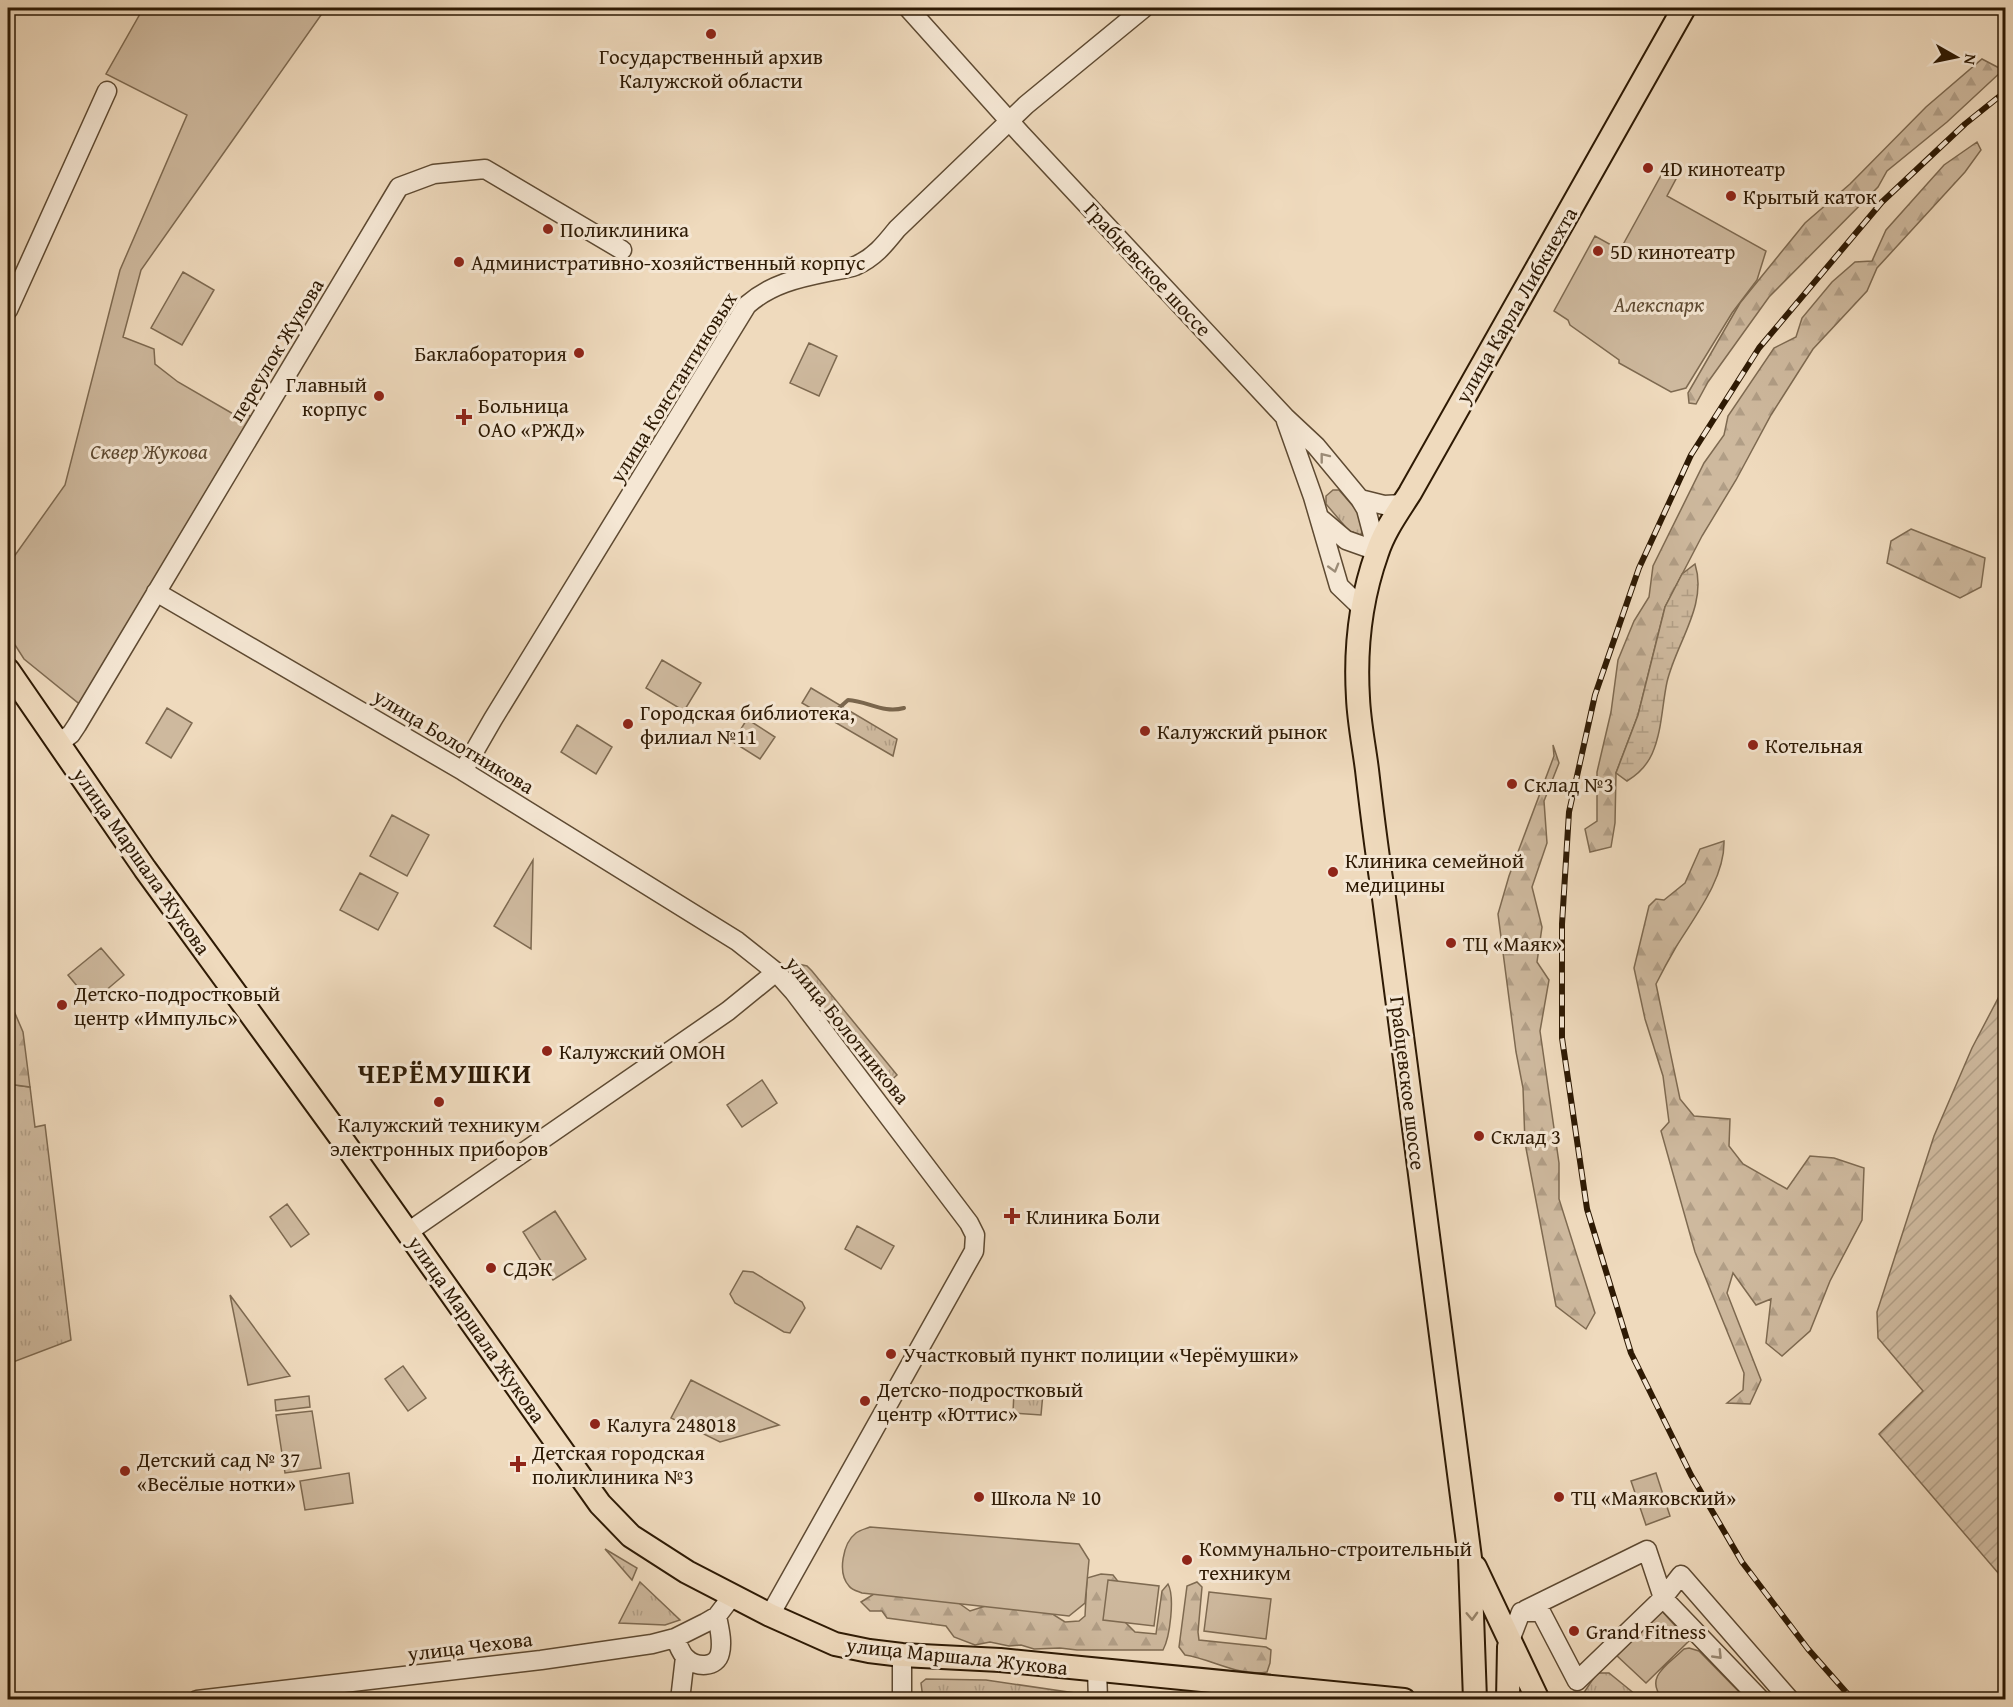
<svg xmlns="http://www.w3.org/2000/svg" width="2013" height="1707" font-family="'Gentium Book Plus',serif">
	<defs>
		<pattern id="grass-tufts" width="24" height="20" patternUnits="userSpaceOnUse" patternTransform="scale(1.5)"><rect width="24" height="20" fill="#ceb99e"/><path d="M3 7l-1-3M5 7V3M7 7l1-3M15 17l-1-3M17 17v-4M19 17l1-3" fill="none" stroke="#b19e86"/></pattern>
		<pattern id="forest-firs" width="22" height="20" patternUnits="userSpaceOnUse" patternTransform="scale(1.5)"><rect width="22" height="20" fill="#ceb99e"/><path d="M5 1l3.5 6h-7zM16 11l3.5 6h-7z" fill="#b19e86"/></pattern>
		<pattern id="wetland-marsh" width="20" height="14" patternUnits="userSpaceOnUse" patternTransform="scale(1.5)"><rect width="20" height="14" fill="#ceb99e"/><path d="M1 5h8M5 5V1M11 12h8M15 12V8" fill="none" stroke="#b19e86"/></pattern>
		<pattern id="garden-furrows" width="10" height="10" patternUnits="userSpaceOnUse" patternTransform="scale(1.5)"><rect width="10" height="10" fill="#ceb99e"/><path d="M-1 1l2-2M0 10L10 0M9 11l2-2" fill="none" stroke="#b19e86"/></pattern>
	</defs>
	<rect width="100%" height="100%" fill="#efdabd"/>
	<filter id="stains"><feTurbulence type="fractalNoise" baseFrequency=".00333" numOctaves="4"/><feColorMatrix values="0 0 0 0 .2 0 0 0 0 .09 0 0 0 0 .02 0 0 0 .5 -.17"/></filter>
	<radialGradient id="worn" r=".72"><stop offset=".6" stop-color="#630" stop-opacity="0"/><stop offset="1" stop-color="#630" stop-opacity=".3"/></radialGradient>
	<!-- grass -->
	<path fill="url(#grass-tufts)" stroke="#7e6a51" stroke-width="1.5" d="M 1333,490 L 1339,490 L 1360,514 L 1363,532 L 1360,535 L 1349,531 L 1326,504 L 1326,496 Z
		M 811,688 L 897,739 L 893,756 L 802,703 Z
		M 794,963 L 807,966 L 812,971 L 897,1075 L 885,1086 L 795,975 Z
		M 8,1084 L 30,1087 L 35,1127 L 45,1125 L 71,1340 L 8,1364 Z
		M 1014,1391 L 1043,1393 L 1041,1415 L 1013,1413 Z
		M 605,1549 L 637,1568 L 632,1580 Z
		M 640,1582 L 680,1620 L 665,1625 L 619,1623 Z
		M 1597,1673 L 1609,1673 L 1641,1699 L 1579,1700 Z
		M 926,1679 L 986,1680 L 1082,1694 L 1088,1697 L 1088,1699 L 923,1699 L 921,1683 Z"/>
	<!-- forest -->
	<path fill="url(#forest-firs)" stroke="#7e6a51" stroke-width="1.5" d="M 1982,59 L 2003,70 L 1947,122 L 1887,171 L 1878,187 L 1769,297 L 1708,382 L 1696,404 L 1689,403 L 1688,393 L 1740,303 L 1805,223 L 1850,184 L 1926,107 Z
		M 1977,142 L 1981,150 L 1965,172 L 1877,268 L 1867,291 L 1813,349 L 1771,415 L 1736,480 L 1702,536 L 1665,607 L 1638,715 L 1616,773 L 1615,823 L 1611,847 L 1590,852 L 1585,829 L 1597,821 L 1597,772 L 1611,712 L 1618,660 L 1634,621 L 1649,597 L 1653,566 L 1704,463 L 1724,435 L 1728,416 L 1774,348 L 1796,337 L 1802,318 L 1832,282 L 1855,262 L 1872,261 L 1886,230 L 1944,165 Z
		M 1911,529 L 1985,558 L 1981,587 L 1960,598 L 1887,563 L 1891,541 Z
		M 1553,745 L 1559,763 L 1544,801 L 1547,843 L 1532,887 L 1542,927 L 1537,962 L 1549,980 L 1540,1031 L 1559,1163 L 1559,1199 L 1595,1313 L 1586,1329 L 1556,1306 L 1525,1143 L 1523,1088 L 1516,1052 L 1498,914 L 1509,876 L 1554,756 Z
		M 1724,841 C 1725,878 1695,916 1676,947 C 1669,959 1662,972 1656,984 L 1680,1099 L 1694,1116 L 1730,1119 L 1729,1146 L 1743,1164 L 1787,1189 L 1810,1156 L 1834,1158 L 1864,1168 L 1862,1220 L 1830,1281 L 1810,1331 L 1782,1356 L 1766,1343 L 1771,1299 L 1756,1305 L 1733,1273 L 1727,1293 L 1761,1380 L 1750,1404 L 1727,1403 L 1743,1390 L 1744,1373 L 1695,1252 L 1661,1131 L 1669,1122 L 1663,1076 L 1645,1019 L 1634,968 L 1649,906 L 1656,899 L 1664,900 L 1685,883 L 1700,849 Z
		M 8,997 L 23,1032 L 30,1087 L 8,1084 Z
		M 1101,1574 L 1113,1575 L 1123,1588 L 1119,1616 L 1135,1632 L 1156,1634 L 1162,1591 L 1168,1584 C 1175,1597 1170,1637 1163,1650 L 1077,1650 L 1060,1648 L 1034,1649 L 1021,1645 L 1009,1646 L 990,1642 L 975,1645 L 954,1637 L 946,1626 L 887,1618 L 882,1611 L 870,1611 L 861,1602 L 882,1589 L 950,1597 L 970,1611 L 995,1603 L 1043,1608 L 1065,1622 L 1079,1621 L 1085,1616 L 1087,1578 Z
		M 1197,1582 L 1202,1587 L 1198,1632 L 1199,1640 L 1266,1647 L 1271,1650 L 1270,1663 L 1267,1672 C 1239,1677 1212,1659 1185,1655 L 1179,1647 L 1187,1586 Z"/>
	<!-- wetland -->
	<path fill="url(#wetland-marsh)" stroke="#7e6a51" stroke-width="1.5" d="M 1695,564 C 1708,605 1676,643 1667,682 C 1662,705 1662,732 1652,754 C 1647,765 1637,775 1627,781 L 1616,773 L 1638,715 L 1665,607 L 1682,574 Z"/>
	<!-- park -->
	<path fill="#ceb99e" stroke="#7e6a51" stroke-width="1.5" d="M 146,8 L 326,8 L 141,270 L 123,337 L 154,349 L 155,364 L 178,382 L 235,415 L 242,409 L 253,419 L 82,706 L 24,659 L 8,634 L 8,565 L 65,485 L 120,270 L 187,115 L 106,74 L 140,14 Z
		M 1664,170 L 1677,177 L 1667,196 L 1766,251 L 1757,280 L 1732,313 L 1686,388 L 1671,392 L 1619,363 L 1619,360 L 1570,325 L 1568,320 L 1554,311 L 1595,236 L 1620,250 Z
		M 183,272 L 214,290 L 182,345 L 151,328 Z
		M 809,343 L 837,356 L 819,396 L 790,383 Z
		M 662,660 L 701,683 L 684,711 L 646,688 Z
		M 167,708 L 192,723 L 171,758 L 146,743 Z
		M 747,719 L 775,737 L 760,759 L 733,742 Z
		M 577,725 L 612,747 L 596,774 L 561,752 Z
		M 392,815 L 429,835 L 407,876 L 370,856 Z
		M 533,860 L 531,949 L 494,926 Z
		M 360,873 L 398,893 L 378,930 L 340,910 Z
		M 101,948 L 124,975 L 91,1003 L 68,975 Z
		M 762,1080 L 777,1103 L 742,1127 L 727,1105 Z
		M 287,1204 L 309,1234 L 291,1247 L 270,1217 Z
		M 555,1211 L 586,1259 L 553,1280 L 523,1232 Z
		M 857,1226 L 894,1246 L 881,1269 L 845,1249 Z
		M 743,1271 L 753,1272 L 802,1302 L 805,1308 L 790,1333 L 784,1332 L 735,1303 L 730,1294 Z
		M 230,1295 L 290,1376 L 248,1385 Z
		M 403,1366 L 426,1398 L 408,1411 L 385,1379 Z
		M 691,1380 L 779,1425 L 720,1442 L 671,1418 Z
		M 309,1396 L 310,1407 L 276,1411 L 275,1400 Z
		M 312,1411 L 321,1468 L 285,1473 L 276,1415 Z
		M 349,1473 L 353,1503 L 305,1510 L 300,1481 Z
		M 1656,1473 L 1670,1516 L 1646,1525 L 1631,1481 Z
		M 870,1527 L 1079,1544 L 1089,1560 L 1085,1603 L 1069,1616 L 862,1593 C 857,1591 852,1590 849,1586 C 837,1573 843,1543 856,1533 C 860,1530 865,1529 870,1527 Z
		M 1108,1580 L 1159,1586 L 1154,1626 L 1103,1620 Z
		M 1209,1592 L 1271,1599 L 1266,1639 L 1204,1631 Z
		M 1660,1609 L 1689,1641 L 1646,1683 L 1615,1654 Z
		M 1689,1648 L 1699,1651 L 1746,1699 L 1663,1699 C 1643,1677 1669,1664 1684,1649 Z"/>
	<!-- garden -->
	<path fill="url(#garden-furrows)" stroke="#7e6a51" stroke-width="1.5" d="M 2005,985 L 2005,1581 L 1879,1434 L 1923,1391 L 1878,1338 L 1877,1312 L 1934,1136 L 1972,1048 Z"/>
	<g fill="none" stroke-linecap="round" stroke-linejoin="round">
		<!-- stream -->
		<path stroke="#7a664d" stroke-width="4" d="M 839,708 L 848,700 C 868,701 883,714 904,708"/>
		<!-- minor casing -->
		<g stroke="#5e4a32" stroke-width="21">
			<path id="minor" d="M 908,8 L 1021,134 L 1285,417 L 1316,446 L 1360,499 L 1366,509 L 1377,551
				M 8,310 L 107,91
				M 1286,421 L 1313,497 L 1339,586 L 1363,609
				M 1360,499 L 1384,505 L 1403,504
				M 1320,518 L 1346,540 L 1377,551
				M 156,592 L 463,771 L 737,941 L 776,972 L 794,992 L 969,1223 L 975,1235 L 974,1251 L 770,1615
				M 59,743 L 71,734 L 77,725 L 399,187 L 434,174 L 485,169 L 622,250
				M 463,771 L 493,719 L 747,305 C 771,284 798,278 828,272 C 837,270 847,269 855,266 C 874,258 885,244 897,229 L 1026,105 L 1144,8
				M 408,1232 L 728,1011 L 776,972
				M 1525,1610 L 1647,1550 L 1663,1598 L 1761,1700
				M 675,1638 C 678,1644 681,1654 686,1658 C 696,1668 717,1668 720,1653 C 723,1641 719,1627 717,1616
				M 1509,1643 L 1521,1612 L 1541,1612 L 1577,1681 L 1663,1598 L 1681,1575 L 1790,1700
				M 1097,1670 L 1098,1700
				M 197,1700 L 541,1660 L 652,1644 L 675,1638 L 705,1623 L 717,1616 L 733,1595
				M 680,1700 L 685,1657
				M 902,1700 L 902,1655"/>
		</g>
		<!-- major casing -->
		<g stroke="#2e1a04" stroke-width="26">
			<path id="major" d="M 8,670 L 145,869 L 341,1138 L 600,1504 L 631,1536 L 687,1572 L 770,1615 L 835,1644 L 869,1651 L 902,1655 L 1000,1660 L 1404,1700
				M 1475,1567 L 1538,1700
				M 1475,1700 L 1470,1558 L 1384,898 C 1377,855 1372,813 1367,770 C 1364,746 1359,722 1358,698 C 1355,649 1361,598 1377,553 C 1384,531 1398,512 1410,493 L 1684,8
				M 1508,1700 L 1509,1647"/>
		</g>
		<!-- minor -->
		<use href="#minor" stroke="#f5e7d4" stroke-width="18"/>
		<!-- major -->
		<use href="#major" stroke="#efdabd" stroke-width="22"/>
		<!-- rail casing -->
		<g stroke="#2e1a04" stroke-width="6">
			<path id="rail" d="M 1853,1700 L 1808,1649 L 1742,1562 L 1691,1475 L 1631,1353 L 1587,1209 L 1562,1038 L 1562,924 L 1569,812 L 1595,695 L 1639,568 L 1691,455 L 1759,348 L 1882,202 L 1965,124 L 2006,91"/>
		</g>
		<!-- rail -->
		<use href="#rail" stroke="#f5e7d4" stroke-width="4" stroke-dasharray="11" stroke-linecap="butt"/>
	</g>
	<!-- one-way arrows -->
	<defs><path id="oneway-chevron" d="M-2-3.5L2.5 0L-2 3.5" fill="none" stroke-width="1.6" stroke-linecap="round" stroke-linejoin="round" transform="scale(1.5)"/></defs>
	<g stroke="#9b8b76">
		<use href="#oneway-chevron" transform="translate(1324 457) rotate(-128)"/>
		<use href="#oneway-chevron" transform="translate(1334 568) rotate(74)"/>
		<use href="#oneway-chevron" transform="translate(1718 1655) rotate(46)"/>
	</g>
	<use stroke="#98846a" href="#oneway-chevron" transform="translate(1472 1616) rotate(88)"/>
	<!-- markers -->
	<g fill="#8f2418" stroke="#f5e7d4" stroke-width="2">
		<circle cx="711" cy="34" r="6"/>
		<circle cx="1648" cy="168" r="6"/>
		<circle cx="1731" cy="196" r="6"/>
		<circle cx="548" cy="229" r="6"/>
		<circle cx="1598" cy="251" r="6"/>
		<circle cx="459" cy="262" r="6"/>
		<circle cx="579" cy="353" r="6"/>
		<circle cx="379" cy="396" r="6"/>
		<path d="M461 408h6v6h6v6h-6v6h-6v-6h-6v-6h6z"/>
		<circle cx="628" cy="724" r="6"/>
		<circle cx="1145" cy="731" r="6"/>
		<circle cx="1753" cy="745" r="6"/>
		<circle cx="1512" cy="784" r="6"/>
		<circle cx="1333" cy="872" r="6"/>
		<circle cx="1451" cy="943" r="6"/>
		<circle cx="62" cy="1005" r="6"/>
		<circle cx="547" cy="1051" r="6"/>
		<circle cx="439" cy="1102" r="6"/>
		<circle cx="1479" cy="1136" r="6"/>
		<path d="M1009 1207h6v6h6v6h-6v6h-6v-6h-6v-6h6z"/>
		<circle cx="491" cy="1268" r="6"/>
		<circle cx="891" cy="1354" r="6"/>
		<circle cx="865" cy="1401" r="6"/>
		<circle cx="595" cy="1424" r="6"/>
		<path d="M515 1455h6v6h6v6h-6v6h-6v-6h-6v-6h6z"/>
		<circle cx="125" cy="1471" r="6"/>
		<circle cx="979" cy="1497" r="6"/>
		<circle cx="1559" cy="1497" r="6"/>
		<circle cx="1187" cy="1560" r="6"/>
		<circle cx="1574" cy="1631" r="6"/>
	</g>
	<g text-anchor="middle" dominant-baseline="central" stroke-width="6" stroke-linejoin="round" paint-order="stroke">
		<!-- poi labels -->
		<g font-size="21" fill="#2e1a04" stroke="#f5e7d4" text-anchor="start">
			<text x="711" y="56" text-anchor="middle">Государственный архив<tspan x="711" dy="24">Калужской области</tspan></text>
			<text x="1660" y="168">4D кинотеатр</text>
			<text x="1743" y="196">Крытый каток</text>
			<text x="560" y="229">Поликлиника</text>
			<text x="1610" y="251">5D кинотеатр</text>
			<text x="471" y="262">Административно-хозяйственный корпус</text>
			<text x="567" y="353" text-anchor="end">Баклаборатория</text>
			<text x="367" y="384" text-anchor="end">Главный<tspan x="367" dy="24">корпус</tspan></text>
			<text x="478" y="405">Больница<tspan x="478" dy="24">ОАО «РЖД»</tspan></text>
			<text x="640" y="712">Городская библиотека,<tspan x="640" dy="24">филиал №11</tspan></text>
			<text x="1157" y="731">Калужский рынок</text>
			<text x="1765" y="745">Котельная</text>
			<text x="1524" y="784">Склад №3</text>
			<text x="1345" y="860">Клиника семейной<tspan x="1345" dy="24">медицины</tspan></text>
			<text x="1463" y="943">ТЦ «Маяк»</text>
			<text x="74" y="993">Детско-подростковый<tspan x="74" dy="24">центр «Импульс»</tspan></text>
			<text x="559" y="1051">Калужский ОМОН</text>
			<text x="439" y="1124" text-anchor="middle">Калужский техникум<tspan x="439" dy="24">электронных приборов</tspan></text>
			<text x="1491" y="1136">Склад 3</text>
			<text x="1026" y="1216">Клиника Боли</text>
			<text x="503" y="1268">СДЭК</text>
			<text x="903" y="1354">Участковый пункт полиции «Черёмушки»</text>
			<text x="877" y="1389">Детско-подростковый<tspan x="877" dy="24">центр «Юттис»</tspan></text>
			<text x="607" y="1424">Калуга 248018</text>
			<text x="532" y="1452">Детская городская<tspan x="532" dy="24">поликлиника №3</tspan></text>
			<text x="137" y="1459">Детский сад № 37<tspan x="137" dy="24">«Весёлые нотки»</tspan></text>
			<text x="991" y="1497">Школа № 10</text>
			<text x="1571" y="1497">ТЦ «Маяковский»</text>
			<text x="1199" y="1548">Коммунально-строительный<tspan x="1199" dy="24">техникум</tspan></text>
			<text x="1586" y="1631">Grand Fitness</text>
		</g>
		<!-- street labels -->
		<g font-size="21" fill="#2e1a04" stroke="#f5e7d4">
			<text transform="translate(1148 269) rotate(47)">Грабцевское шоссе</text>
			<text transform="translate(1516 305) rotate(-60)">улица Карла Либкнехта</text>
			<text transform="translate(276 350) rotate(-59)">переулок Жукова</text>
			<text transform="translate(673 387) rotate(-58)">улица Константиновых</text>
			<text transform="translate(454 741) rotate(31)">улица Болотникова</text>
			<text transform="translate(142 861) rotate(55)">улица Маршала Жукова</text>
			<text transform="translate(848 1030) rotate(51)">улица Болотникова</text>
			<text transform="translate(1408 1083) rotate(83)">Грабцевское шоссе</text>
			<text transform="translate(477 1329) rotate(55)">улица Маршала Жукова</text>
			<text transform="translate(470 1646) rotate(-7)">улица Чехова</text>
			<text transform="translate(957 1656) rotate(6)">улица Маршала Жукова</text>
		</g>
		<!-- park labels -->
		<g font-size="21" font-style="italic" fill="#5e4a32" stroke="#f5e7d4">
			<text x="1659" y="304">Алекспарк</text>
			<text x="149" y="451">Сквер Жукова</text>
		</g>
		<!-- district labels -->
		<g font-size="27" font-weight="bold" letter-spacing="1.5" fill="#2e1a04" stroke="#f5e7d4">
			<text x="445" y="1073">ЧЕРЁМУШКИ</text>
		</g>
	</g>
	<!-- margin -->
	<rect width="2013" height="1707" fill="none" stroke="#efdabd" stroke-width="30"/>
	<rect x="9" y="9" width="1995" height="1689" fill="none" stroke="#2e1a04" stroke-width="3"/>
	<rect x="15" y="15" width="1983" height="1677" fill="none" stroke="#2e1a04" stroke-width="1.5"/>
	<!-- north arrow -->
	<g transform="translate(1956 57) rotate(99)" stroke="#f5e7d4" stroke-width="4.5" paint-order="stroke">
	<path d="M0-4.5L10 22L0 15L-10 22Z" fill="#2e1a04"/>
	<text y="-9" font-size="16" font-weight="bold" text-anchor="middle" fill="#2e1a04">N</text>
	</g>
	<rect width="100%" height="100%" filter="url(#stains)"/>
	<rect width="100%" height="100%" fill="url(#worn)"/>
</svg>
